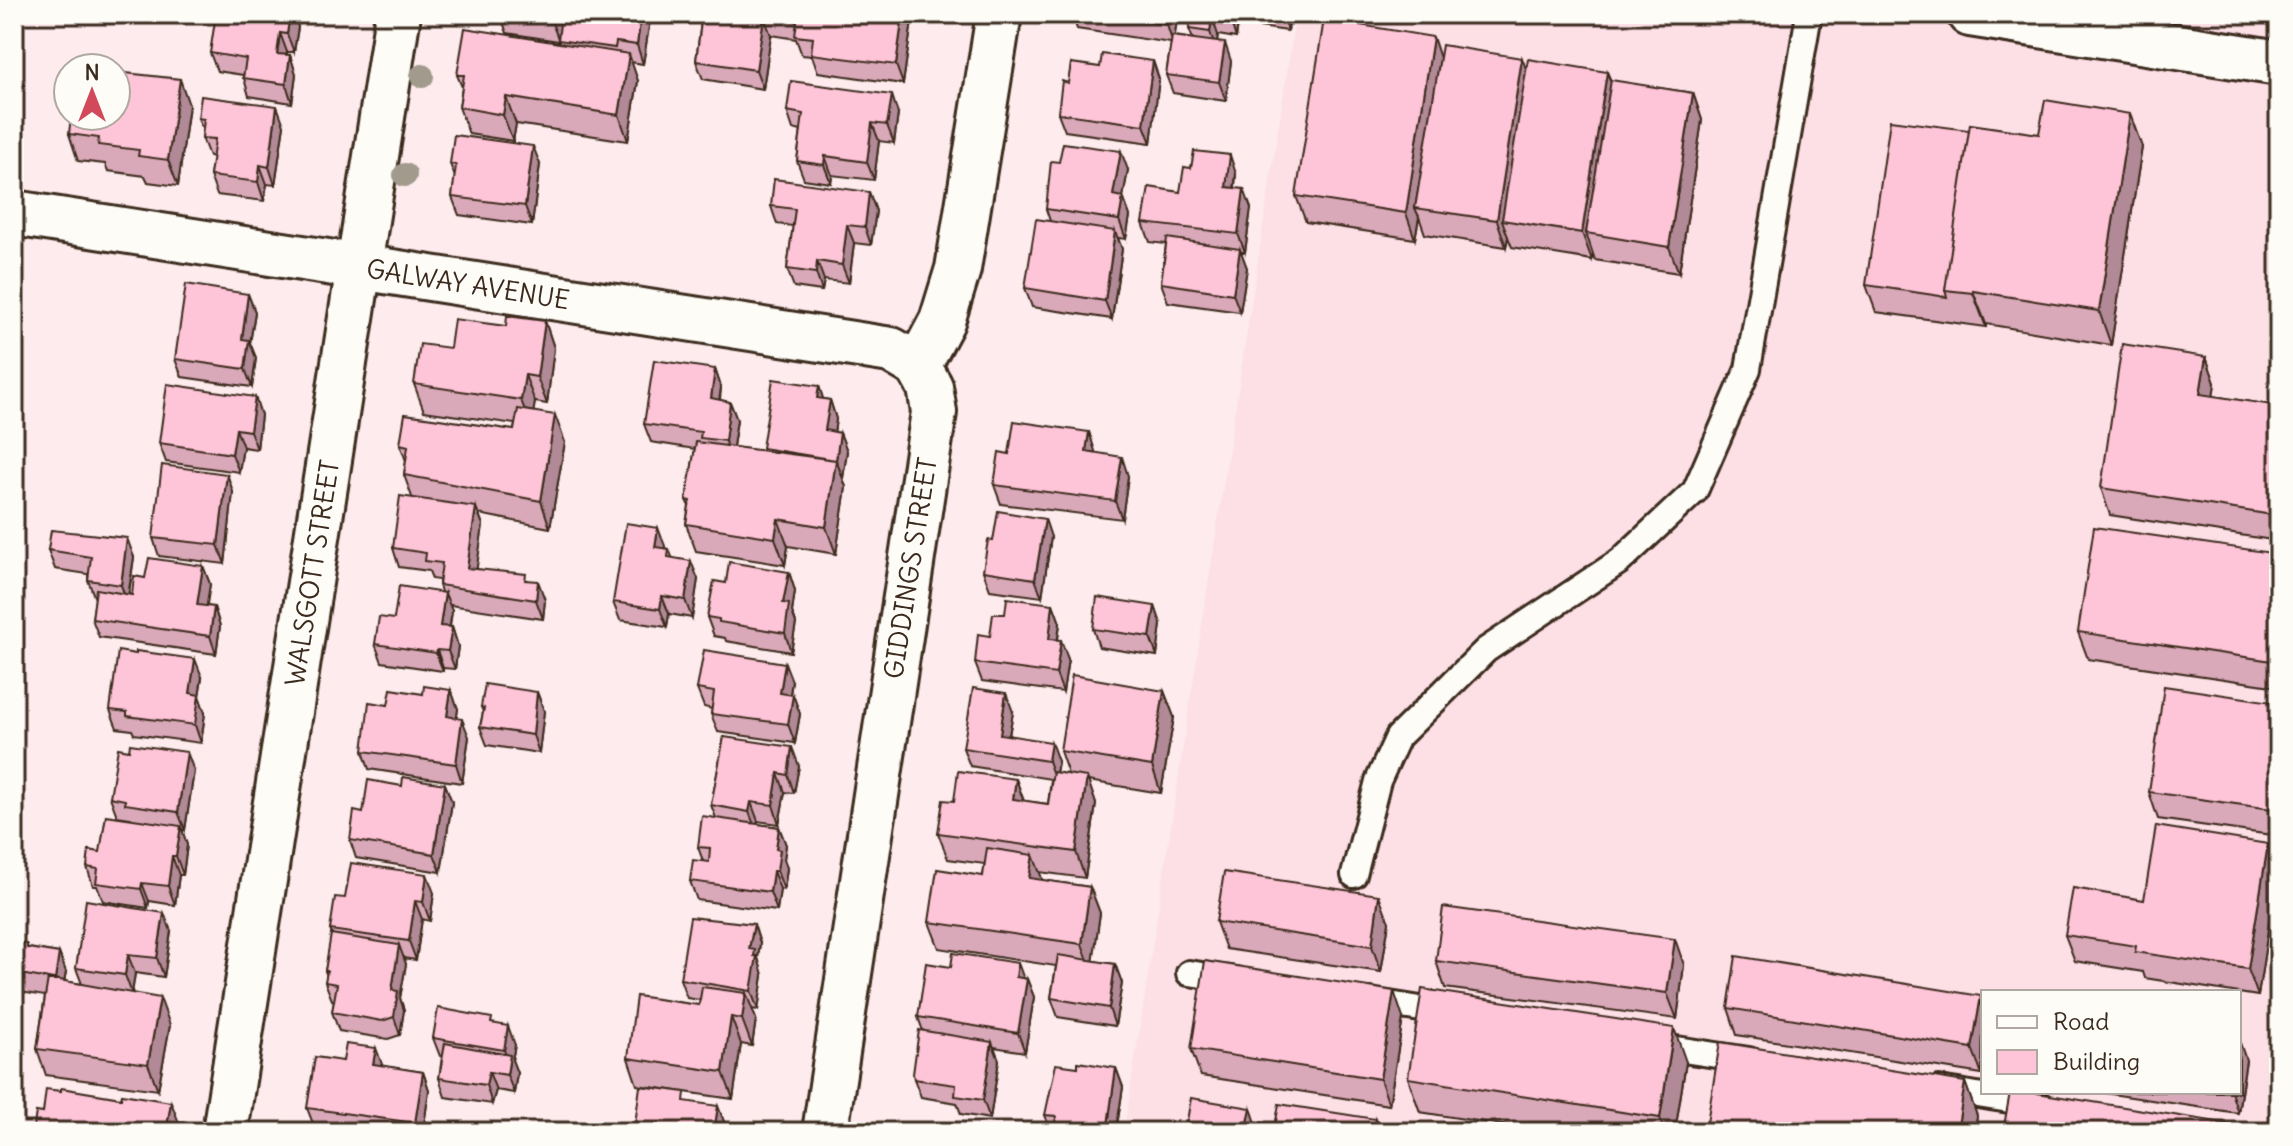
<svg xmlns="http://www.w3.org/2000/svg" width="2293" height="1146" font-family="Delius,sans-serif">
	<rect width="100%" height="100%" fill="#fdebed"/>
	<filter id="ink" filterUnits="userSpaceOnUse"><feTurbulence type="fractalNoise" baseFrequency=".0125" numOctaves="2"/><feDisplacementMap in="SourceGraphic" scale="16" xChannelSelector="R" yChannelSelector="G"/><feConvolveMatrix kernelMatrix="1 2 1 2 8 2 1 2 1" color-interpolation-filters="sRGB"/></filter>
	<g filter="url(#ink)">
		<!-- built -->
		<path fill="#fddfe6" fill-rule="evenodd" d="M 1296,14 L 2279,14 L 2279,1132 L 1124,1132 ZM 1983,992 L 2239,992 L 2239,1092 L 1983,1092 Z"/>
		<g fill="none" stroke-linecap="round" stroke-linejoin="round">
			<!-- lane casing -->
			<g stroke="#3b2a1e" stroke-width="30">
				<path id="lane" d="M 1354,875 L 1378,781 L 1398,737 L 1486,650 L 1620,561 L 1695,491 L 1748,369 L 1809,14
					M 1189,973 L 1235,980
					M 1370,1001 L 1452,1014
					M 1650,1045 L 1749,1060
					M 1939,1089 L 2041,1105"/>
			</g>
			<!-- street casing -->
			<g stroke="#3b2a1e" stroke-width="50">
				<path id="street" d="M 1970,14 L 2279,63
					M 14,213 L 891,350 L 918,366
					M 225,1132 L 398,14
					M 825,1132 L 934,412 L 930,387 L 918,366 L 942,321 L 958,269 L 999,14"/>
			</g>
			<!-- lane -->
			<use href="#lane" stroke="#fdfcf7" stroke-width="24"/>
			<!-- street -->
			<use href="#street" stroke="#fdfcf7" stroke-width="44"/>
		</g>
		<!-- trees -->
		<g fill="#a19a8d">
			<circle cx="422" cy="76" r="12"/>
			<circle cx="405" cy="175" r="12"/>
		</g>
		<!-- wall -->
		<path fill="#daa9b9" stroke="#3b2a1e" stroke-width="2" d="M 500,14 L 563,16 L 611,23 L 612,14 L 648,14 L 650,20 L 643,64 L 631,62 L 638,81 L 628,141 L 516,124 L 513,141 L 469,134 L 459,107 L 462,87 L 457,75 L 559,43 L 558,41 L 507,33 Z
			M 702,14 L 913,14 L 903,84 L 818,72 L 812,56 L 802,55 L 796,39 L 771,35 L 763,89 L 703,79 L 696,61 Z
			M 1072,14 L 1177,14 L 1175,36 L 1193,39 L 1189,29 L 1191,14 L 1290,14 L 1288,31 L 1238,24 L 1236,38 L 1218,35 L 1217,42 L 1231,61 L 1226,101 L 1173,93 L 1166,75 L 1171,43 L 1077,29 Z
			M 298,27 L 294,52 L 287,52 L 287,55 L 290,55 L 296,74 L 292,103 L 249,96 L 243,75 L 217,71 L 210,53 Z
			M 1440,58 L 1526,69 L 1607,72 L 1611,81 L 1693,93 L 1702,120 L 1679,273 L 1595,260 L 1593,254 L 1592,260 L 1512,247 L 1508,237 L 1506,247 L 1425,234 L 1419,217 L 1415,239 L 1306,222 L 1296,196 Z
			M 1153,61 L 1159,79 L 1151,143 L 1065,131 L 1058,113 L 1068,83 L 1100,67 Z
			M 189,105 L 178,186 L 148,182 L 145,176 L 108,171 L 105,164 L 78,161 L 69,134 Z
			M 787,111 L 898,114 L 894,143 L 879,141 L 874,180 L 832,175 L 831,183 L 804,179 L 797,161 L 801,131 L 793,129 Z
			M 198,118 L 284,125 L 275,185 L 267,184 L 264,201 L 217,195 L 210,176 L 213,157 L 209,156 L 202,138 L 203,131 Z
			M 1969,130 L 2039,134 L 2142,147 L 2111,345 L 1986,324 L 1986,327 L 1876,312 L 1866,285 Z
			M 450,164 L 540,164 L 532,225 L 459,215 L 452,197 L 455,177 Z
			M 1128,170 L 1123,197 L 1130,216 L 1126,239 L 1118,238 L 1122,249 L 1112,319 L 1032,307 L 1025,288 L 1050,221 L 1046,209 Z
			M 1236,174 L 1235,188 L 1251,208 L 1245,252 L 1241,252 L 1247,268 L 1240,312 L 1168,302 L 1161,283 L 1166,244 L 1150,242 L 1143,223 L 1180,192 Z
			M 869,192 L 876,211 L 871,245 L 854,243 L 849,283 L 824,280 L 822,291 L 794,287 L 787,269 L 793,226 L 777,224 L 771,206 Z
			M 2279,283 L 2279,361 L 2271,338 Z
			M 248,294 L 255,312 L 250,343 L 256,358 L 252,387 L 182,377 L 175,359 Z
			M 545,321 L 554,348 L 547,404 L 535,402 L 533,412 L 565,442 L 550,528 L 479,514 L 483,525 L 476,569 L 528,580 L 545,600 L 543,619 L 450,605 L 452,611 L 450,627 L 452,627 L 458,646 L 455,669 L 443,668 L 443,671 L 382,662 L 375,644 L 394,619 L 441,592 L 439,585 L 439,580 L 432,579 L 429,571 L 399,567 L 393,548 L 412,497 L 404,475 L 406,461 L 400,444 L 514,430 L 515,424 L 424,411 L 414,384 L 450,348 L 506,326 Z
			M 2206,357 L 2215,383 L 2213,396 L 2279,406 L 2279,541 L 2110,515 L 2101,488 Z
			M 715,369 L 721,387 L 720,400 L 730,402 L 737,420 L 733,447 L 763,451 L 762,448 L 819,386 L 823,399 L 830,400 L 836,419 L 834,432 L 840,433 L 847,451 L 843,478 L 846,487 L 836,554 L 788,546 L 785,565 L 696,551 L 686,524 L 689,506 L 686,500 L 695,449 L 651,442 L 644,424 Z
			M 255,397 L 261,415 L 257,449 L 243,447 L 239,472 L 166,462 L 159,443 Z
			M 1089,432 L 1095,453 L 1128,476 L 1122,519 L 1001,504 L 994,485 L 1009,454 Z
			M 227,474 L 233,492 L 225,564 L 159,556 L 153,538 Z
			M 658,528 L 664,548 L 669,549 L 672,557 L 698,579 L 692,618 L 669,614 L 667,627 L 620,620 L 613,602 Z
			M 1051,537 L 1042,597 L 990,590 L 983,571 L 993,541 Z
			M 48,550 L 134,557 L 129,594 L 132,595 L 145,578 L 203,566 L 210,584 L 206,606 L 214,607 L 220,626 L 216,654 L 99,637 L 92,619 L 95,599 L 88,580 L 88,574 L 55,569 Z
			M 2279,554 L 2279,687 L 2088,659 L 2078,632 Z
			M 789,572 L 795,591 L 792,612 L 796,623 L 791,652 L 726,641 L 725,638 L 714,636 L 707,617 L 726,583 Z
			M 1053,604 L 1060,623 L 1058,640 L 1068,659 L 1063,692 L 982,681 L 975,663 L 1005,614 Z
			M 1155,606 L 1161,624 L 1157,656 L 1099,647 L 1093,629 Z
			M 202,677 L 199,696 L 205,713 L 201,743 L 134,734 L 132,730 L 117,728 L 110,710 Z
			M 792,681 L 790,695 L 793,695 L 800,714 L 795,743 L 718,732 L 711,714 L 712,709 L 704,707 L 697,689 Z
			M 451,690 L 458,709 L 456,718 L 469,737 L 462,783 L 369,769 L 363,751 L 388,705 L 423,694 Z
			M 1164,691 L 1174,717 L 1161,793 L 1088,781 L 1096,804 L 1085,878 L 1039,872 L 1042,880 L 1090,887 L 1100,913 L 1093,961 L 1115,964 L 1122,983 L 1115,1026 L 1058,1017 L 1051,998 L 1056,966 L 939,948 L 929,922 L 983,876 L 985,864 L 948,859 L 938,833 L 954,801 L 1016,779 L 1024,801 L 1048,804 L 1051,779 L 970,766 L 963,748 L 1013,712 L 1009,736 L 1058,761 L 1056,773 L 1068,774 L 1060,751 Z
			M 537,692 L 544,711 L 539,753 L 487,745 L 480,727 L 483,712 L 481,707 Z
			M 2279,703 L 2279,836 L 2158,819 L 2149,792 Z
			M 724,737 L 799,766 L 794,793 L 785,792 L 779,824 L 758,821 L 757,824 L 779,827 L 786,845 L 784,859 L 787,868 L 784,890 L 780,889 L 777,911 L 697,900 L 690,881 L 703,861 L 698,847 L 716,818 L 711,805 Z
			M 194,771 L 185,830 L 182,830 L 187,845 L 183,875 L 179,875 L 175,905 L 149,901 L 148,908 L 103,901 L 97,886 L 93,886 L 87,867 L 130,818 L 117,816 L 110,797 Z
			M 445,784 L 452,802 L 441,872 L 356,858 L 350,840 L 363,813 L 402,786 Z
			M 2268,844 L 2277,870 L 2258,996 L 2145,978 L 2143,972 L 2075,961 L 2065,935 Z
			M 434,893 L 430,921 L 422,919 L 416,960 L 403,958 L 406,964 L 400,998 L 404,1010 L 400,1035 L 388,1039 L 339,1031 L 332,1012 L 334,1001 L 332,1000 L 325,982 L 327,976 L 325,971 L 332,934 L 330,930 L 345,898 Z
			M 1216,922 L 1389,922 L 1381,972 L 1226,949 Z
			M 171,931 L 164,977 L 135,973 L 132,993 L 170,1025 L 158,1090 L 46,1075 L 37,1049 L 45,996 L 14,991 L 14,942 L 29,948 L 59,953 L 66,972 L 64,981 L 82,984 L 76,968 Z
			M 760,943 L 758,958 L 763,975 L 758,1010 L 752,1009 L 756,1019 L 752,1046 L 741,1044 L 733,1099 L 637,1085 L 628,1058 L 699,1005 L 700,1000 L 687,998 L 680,979 Z
			M 1436,961 L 1684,965 L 1677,1019 L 1445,988 Z
			M 1024,978 L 1027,979 L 1034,997 L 1025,1052 L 994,1047 L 999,1060 L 990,1119 L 961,1114 L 957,1103 L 921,1097 L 914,1079 L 923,1031 L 918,1017 Z
			M 1981,996 L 1982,1074 L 1737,1035 L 1728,1008 Z
			M 1403,1018 L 1389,1105 L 1201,1076 L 1191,1049 Z
			M 494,1024 L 515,1045 L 512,1060 L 517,1073 L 514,1093 L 496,1090 L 492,1104 L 445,1097 L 439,1078 L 442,1057 L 440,1056 L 433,1038 Z
			M 2246,1060 L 2238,1113 L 2098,1092 L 2239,1092 Z
			M 1686,1062 L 1675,1132 L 1548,1132 L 1420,1112 L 1408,1078 Z
			M 382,1066 L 423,1072 L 429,1090 L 423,1132 L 356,1132 L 314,1126 L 307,1108 Z
			M 1078,1067 L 1116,1068 L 1123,1087 L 1116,1132 L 1051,1132 L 1045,1115 Z
			M 1965,1082 L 1977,1116 L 1975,1132 L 1707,1132 L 1706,1129 Z"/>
		<!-- shaded-wall -->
		<path fill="#b28996" stroke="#3b2a1e" stroke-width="2" d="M 290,14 L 293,14 L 298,27 L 294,52 L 287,34 Z
			M 554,14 L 563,14 L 559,41 L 552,23 Z
			M 641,14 L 648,14 L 650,20 L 643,64 L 637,45 Z
			M 903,14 L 913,14 L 903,84 L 896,65 Z
			M 1168,14 L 1177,14 L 1178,16 L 1173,44 L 1167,25 Z
			M 1230,14 L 1234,14 L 1238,24 L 1236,38 L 1230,19 Z
			M 1282,14 L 1290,14 L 1288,31 Z
			M 764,17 L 771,35 L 763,89 L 756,70 Z
			M 1212,17 L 1218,35 L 1216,50 L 1210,32 Z
			M 280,33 L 287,52 L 284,72 L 277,54 Z
			M 1433,37 L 1442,64 L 1415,208 L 1419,217 L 1415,239 L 1406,213 Z
			M 1225,43 L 1231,61 L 1226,101 L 1219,82 Z
			M 629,54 L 638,81 L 628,141 L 619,115 Z
			M 290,55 L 296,74 L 292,103 L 286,84 Z
			M 1522,58 L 1532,85 L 1502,220 L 1508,237 L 1506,247 L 1497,220 Z
			M 1153,61 L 1159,79 L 1151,143 L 1144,125 Z
			M 1607,72 L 1617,99 L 1586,233 L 1593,254 L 1592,260 L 1582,233 Z
			M 180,79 L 189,105 L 178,186 L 168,160 Z
			M 1693,93 L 1702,120 L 1679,273 L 1669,247 Z
			M 892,95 L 898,114 L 894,143 L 887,125 Z
			M 506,97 L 516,124 L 513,141 L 503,115 Z
			M 277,106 L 284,125 L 275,185 L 269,167 Z
			M 2130,114 L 2142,147 L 2111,345 L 2099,311 Z
			M 872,123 L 879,141 L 874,180 L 867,162 Z
			M 533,146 L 540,164 L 532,225 L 525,206 Z
			M 1121,151 L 1128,170 L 1120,214 L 1113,195 Z
			M 1230,155 L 1236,174 L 1232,205 L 1226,187 Z
			M 825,156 L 832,175 L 831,183 L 824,165 Z
			M 260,165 L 267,184 L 264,201 L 258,182 Z
			M 1244,189 L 1251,208 L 1245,252 L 1238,234 Z
			M 869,192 L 876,211 L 871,245 L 865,227 Z
			M 1123,197 L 1130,216 L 1126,239 L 1119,220 Z
			M 847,225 L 854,243 L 849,283 L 842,265 Z
			M 1115,231 L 1122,249 L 1112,319 L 1105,301 Z
			M 1240,249 L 1247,268 L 1240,312 L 1233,294 Z
			M 817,261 L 824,280 L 822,291 L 816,273 Z
			M 1973,291 L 1986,324 L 1986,327 L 1973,293 Z
			M 248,294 L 255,312 L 250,343 L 256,358 L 252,387 L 245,369 L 242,339 Z
			M 545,321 L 554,348 L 547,404 L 537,377 Z
			M 2206,357 L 2215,383 L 2210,421 L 2200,394 Z
			M 715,369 L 721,387 L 717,417 L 711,398 Z
			M 525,375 L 535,402 L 531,427 L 521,400 Z
			M 819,386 L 825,405 L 817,398 Z
			M 255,397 L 261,415 L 257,449 L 250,431 Z
			M 830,400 L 836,419 L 832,449 L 825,430 Z
			M 730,402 L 737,420 L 731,459 L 725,441 Z
			M 555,415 L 565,442 L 550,528 L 541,501 Z
			M 236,429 L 243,447 L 239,472 L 232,454 Z
			M 1089,432 L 1095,451 L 1093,470 L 1086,451 Z
			M 840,433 L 847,451 L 843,478 L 836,460 Z
			M 1122,457 L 1128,476 L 1122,519 L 1115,501 Z
			M 836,460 L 846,487 L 836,554 L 826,527 Z
			M 227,474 L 233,492 L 225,564 L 218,545 Z
			M 476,507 L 483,525 L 474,587 L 467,568 Z
			M 778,519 L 788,546 L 785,565 L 775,538 Z
			M 1045,519 L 1051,537 L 1042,597 L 1035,579 Z
			M 658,528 L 665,546 L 661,565 L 655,547 Z
			M 127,538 L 134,557 L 127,603 L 121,585 Z
			M 691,561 L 698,579 L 692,618 L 685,600 Z
			M 203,566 L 210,584 L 204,624 L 197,605 Z
			M 789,572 L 795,591 L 792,612 L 796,623 L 791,652 L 785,633 L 783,603 Z
			M 538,581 L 545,600 L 543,619 L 536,600 Z
			M 445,593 L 452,611 L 447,644 L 440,626 Z
			M 662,596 L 669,614 L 667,627 L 660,609 Z
			M 1053,604 L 1060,623 L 1055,658 L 1049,639 Z
			M 1155,606 L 1161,624 L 1157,656 L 1150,637 Z
			M 214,607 L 220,626 L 216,654 L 210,636 Z
			M 452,627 L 458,646 L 455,669 L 448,651 Z
			M 1061,640 L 1068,659 L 1063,692 L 1056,674 Z
			M 437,650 L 443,668 L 443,671 L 436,653 Z
			M 195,659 L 202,677 L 199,696 L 205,713 L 201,743 L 195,725 L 190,693 Z
			M 785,663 L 792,681 L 787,712 L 780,693 Z
			M 451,690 L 458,709 L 454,735 L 447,716 Z
			M 1164,691 L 1174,717 L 1161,793 L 1152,766 Z
			M 537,692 L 544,711 L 539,753 L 533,735 Z
			M 1006,693 L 1013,712 L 1006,752 L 1000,734 Z
			M 793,695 L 800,714 L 795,743 L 788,724 Z
			M 462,719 L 469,737 L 462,783 L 456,764 Z
			M 1051,742 L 1058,761 L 1055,780 L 1048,761 Z
			M 792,747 L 799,766 L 794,793 L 788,775 Z
			M 187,752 L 194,771 L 185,830 L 178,812 Z
			M 778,773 L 785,792 L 779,824 L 773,805 Z
			M 1087,777 L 1096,804 L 1085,878 L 1076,852 Z
			M 1016,779 L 1025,805 L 1013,799 Z
			M 445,784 L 452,802 L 441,872 L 434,854 Z
			M 751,802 L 758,821 L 756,830 L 749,812 Z
			M 181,826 L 187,845 L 183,875 L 176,856 Z
			M 779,827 L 786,845 L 784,859 L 787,868 L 784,890 L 777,871 L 776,849 Z
			M 2268,844 L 2277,870 L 2258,996 L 2248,969 Z
			M 1033,855 L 1043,881 L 1029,878 Z
			M 172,856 L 179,875 L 175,905 L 168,886 Z
			M 773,871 L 780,889 L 777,911 L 770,892 Z
			M 427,874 L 434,893 L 430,921 L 423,902 Z
			M 142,883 L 149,901 L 148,908 L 141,889 Z
			M 1090,887 L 1100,913 L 1092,971 L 1082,944 Z
			M 1379,895 L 1389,922 L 1381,972 L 1372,946 Z
			M 415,901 L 422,919 L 416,960 L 409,941 Z
			M 164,913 L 171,931 L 164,977 L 157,958 Z
			M 754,924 L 760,943 L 758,958 L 763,975 L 758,1010 L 751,991 L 749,949 Z
			M 1675,939 L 1684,965 L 1677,1019 L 1667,993 Z
			M 399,945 L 406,964 L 400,998 L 404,1010 L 400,1035 L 394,1017 L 392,990 Z
			M 59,953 L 66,972 L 61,999 L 54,981 Z
			M 128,955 L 135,973 L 132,994 L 125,975 Z
			M 1018,963 L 1025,982 L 1016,977 Z
			M 1115,964 L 1122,983 L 1115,1026 L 1109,1008 Z
			M 1027,979 L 1034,997 L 1025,1052 L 1018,1033 Z
			M 1394,991 L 1403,1018 L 1389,1105 L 1380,1079 Z
			M 746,993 L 756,1019 L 752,1046 L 742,1019 Z
			M 1981,996 L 1983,1002 L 1982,1074 L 1972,1048 Z
			M 160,998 L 170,1025 L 158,1090 L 148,1064 Z
			M 731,1017 L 741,1044 L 733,1099 L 723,1072 Z
			M 508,1026 L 515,1045 L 512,1060 L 517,1073 L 514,1093 L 507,1075 L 509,1063 L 504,1050 Z
			M 1674,1028 L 1686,1062 L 1675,1132 L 1665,1132 L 1660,1118 Z
			M 2239,1040 L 2246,1060 L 2238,1113 L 2231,1092 L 2239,1092 Z
			M 992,1042 L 999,1060 L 990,1119 L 983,1100 Z
			M 376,1048 L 383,1067 L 373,1064 Z
			M 1116,1068 L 1123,1087 L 1116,1132 L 1107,1132 Z
			M 423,1072 L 429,1090 L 423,1132 L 419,1132 L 415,1123 Z
			M 489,1072 L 496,1090 L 492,1104 L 486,1085 Z
			M 1965,1082 L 1977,1116 L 1975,1132 L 1957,1132 Z
			M 171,1102 L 181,1128 L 180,1132 L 166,1132 Z
			M 718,1106 L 725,1124 L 724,1132 L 714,1132 Z
			M 1251,1108 L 1259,1132 L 1246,1132 Z
			M 1375,1119 L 1380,1132 L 1373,1132 Z"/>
		<!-- building -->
		<path fill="#fec4d7" stroke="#3b2a1e" stroke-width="2" d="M 216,14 L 290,14 L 287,34 L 280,33 L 277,54 L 290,55 L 286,84 L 243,78 L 246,59 L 210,53 Z
			M 500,14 L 554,14 L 552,23 Z
			M 612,14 L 641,14 L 637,45 L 616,42 L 615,48 L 558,40 L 561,16 L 611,23 Z
			M 702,14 L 903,14 L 896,65 L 811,54 L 813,38 L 795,36 L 797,21 L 764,17 L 756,70 L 696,61 Z
			M 1095,14 L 1168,14 L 1167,25 Z
			M 1191,14 L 1230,14 L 1230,19 L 1212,17 L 1210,32 L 1189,29 Z
			M 1324,19 L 1433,37 L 1406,213 L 1296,196 Z
			M 465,28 L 629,54 L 619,115 L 506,97 L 503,115 L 459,107 L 464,75 L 457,75 Z
			M 1172,36 L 1225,43 L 1219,82 L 1166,75 Z
			M 1442,45 L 1522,58 L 1497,220 L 1415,208 Z
			M 1102,54 L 1153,61 L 1144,125 L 1058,113 L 1062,81 L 1068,83 L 1071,63 L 1100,67 Z
			M 1528,59 L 1607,72 L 1582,233 L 1502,220 Z
			M 116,72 L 180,79 L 168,160 L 138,156 L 139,150 L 98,145 L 99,138 L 69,134 L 71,116 L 116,116 Z
			M 1611,80 L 1693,93 L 1669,247 L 1586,233 Z
			M 791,81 L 892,95 L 887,125 L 872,123 L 867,162 L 825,156 L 824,165 L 797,161 L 803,114 L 787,111 Z
			M 201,96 L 277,106 L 269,167 L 260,165 L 258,182 L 210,176 L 215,139 L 202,138 L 204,119 L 198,118 Z
			M 2045,100 L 2130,114 L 2099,311 L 1973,291 L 1973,293 L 1945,290 L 1970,124 L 2039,134 Z
			M 1890,120 L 1969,130 L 1945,290 L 1947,297 L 1866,285 Z
			M 454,135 L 533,146 L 525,206 L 452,197 L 456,165 L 450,164 Z
			M 1063,143 L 1121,151 L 1113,195 L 1123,197 L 1119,220 L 1046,209 L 1051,161 L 1059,162 Z
			M 1194,151 L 1230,155 L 1226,187 L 1244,189 L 1238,234 L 1143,223 L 1149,187 L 1180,192 L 1184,167 L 1191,168 Z
			M 774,179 L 869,192 L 865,227 L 847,225 L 842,265 L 817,261 L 816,273 L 787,269 L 795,209 L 771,206 Z
			M 1036,219 L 1115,231 L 1105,301 L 1025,288 Z
			M 1167,238 L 1240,249 L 1233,294 L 1161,283 Z
			M 2279,283 L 2279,339 L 2271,338 Z
			M 186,284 L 248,294 L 242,339 L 249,340 L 245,369 L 175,359 Z
			M 507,316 L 545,321 L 537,377 L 525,375 L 521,400 L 414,384 L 420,344 L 450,348 L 454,319 L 506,326 Z
			M 2122,344 L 2206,357 L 2200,394 L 2279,406 L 2279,516 L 2101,488 Z
			M 654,360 L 715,369 L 711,398 L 730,402 L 725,441 L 700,438 L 701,432 L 644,424 Z
			M 773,379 L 819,386 L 817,398 L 830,400 L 825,430 L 840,433 L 836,460 L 762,448 Z
			M 167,384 L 255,397 L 250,431 L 236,429 L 232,454 L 159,443 Z
			M 518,409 L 555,415 L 541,501 L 404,475 L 408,446 L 400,444 L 405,414 L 514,430 Z
			M 1014,421 L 1089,432 L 1086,451 L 1122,457 L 1115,501 L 994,485 L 999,452 L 1009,454 Z
			M 696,442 L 836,460 L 826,527 L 778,519 L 775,538 L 686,524 L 690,501 L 686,500 Z
			M 162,465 L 227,474 L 218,545 L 153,538 Z
			M 400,496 L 476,507 L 467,568 L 526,574 L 525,580 L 538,581 L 536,600 L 439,585 L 442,563 L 425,561 L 426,553 L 393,548 Z
			M 998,511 L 1045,519 L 1035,579 L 983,571 L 988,540 L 993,541 Z
			M 626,523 L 658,528 L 655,547 L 669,549 L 668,557 L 691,561 L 685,600 L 662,596 L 660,609 L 613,602 Z
			M 2094,527 L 2279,554 L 2279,662 L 2078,632 Z
			M 51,530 L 127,538 L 121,585 L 88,580 L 91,557 L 48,550 Z
			M 149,558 L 203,566 L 197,605 L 214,607 L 210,636 L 92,619 L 96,589 L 132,595 L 134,576 L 145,578 Z
			M 729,562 L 789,572 L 783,603 L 789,604 L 785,633 L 719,622 L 719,619 L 707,617 L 714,581 L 726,583 Z
			M 399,586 L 445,593 L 440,626 L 452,627 L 448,651 L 437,650 L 436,653 L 375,644 L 379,617 L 394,619 Z
			M 1097,597 L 1155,606 L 1150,637 L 1093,629 Z
			M 1007,598 L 1053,604 L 1049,639 L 1061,640 L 1056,674 L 975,663 L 978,634 L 990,636 L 993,614 L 1005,614 Z
			M 704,650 L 785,663 L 780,693 L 793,695 L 788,724 L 711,714 L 714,692 L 697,689 Z
			M 118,651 L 136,654 L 136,651 L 195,659 L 190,693 L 199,695 L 195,725 L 127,716 L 127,712 L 110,710 Z
			M 1072,675 L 1164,691 L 1152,766 L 1060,751 Z
			M 485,684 L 537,692 L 533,735 L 480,727 L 484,708 L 481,707 Z
			M 424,686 L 451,690 L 447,716 L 462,719 L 456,764 L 363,751 L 369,702 L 388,705 L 391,689 L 423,694 Z
			M 2164,686 L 2279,703 L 2279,810 L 2149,792 Z
			M 973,688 L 1006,693 L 1000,734 L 1051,742 L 1048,761 L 963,748 Z
			M 724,737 L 792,747 L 788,775 L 778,773 L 773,805 L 751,802 L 749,812 L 711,805 Z
			M 130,744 L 187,752 L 178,812 L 125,804 L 125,800 L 110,797 L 118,748 L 129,750 Z
			M 958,771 L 1016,779 L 1013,799 L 1048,804 L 1053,772 L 1087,777 L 1076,852 L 938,833 L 943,800 L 954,801 Z
			M 403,777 L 445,784 L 434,854 L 350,840 L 354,811 L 363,813 L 368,780 L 402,786 Z
			M 106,815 L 181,826 L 176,856 L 172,856 L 168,886 L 142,883 L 141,889 L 96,883 L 98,869 L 87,867 L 89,850 L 100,852 Z
			M 702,816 L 779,827 L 776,849 L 780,850 L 777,871 L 773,871 L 770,892 L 690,881 L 693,860 L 709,862 L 710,848 L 698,847 Z
			M 2156,826 L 2268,844 L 2248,969 L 2135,952 L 2136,946 L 2065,935 L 2073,888 L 2144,900 Z
			M 987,848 L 1033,855 L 1029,878 L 1090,887 L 1082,944 L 929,922 L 937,869 L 983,876 Z
			M 351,863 L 427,874 L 423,902 L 415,901 L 409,941 L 330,930 L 335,897 L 345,898 Z
			M 1224,872 L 1379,895 L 1372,946 L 1216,922 Z
			M 86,900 L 164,913 L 157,958 L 128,955 L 125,975 L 76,968 Z
			M 1443,907 L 1675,939 L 1667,993 L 1436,961 Z
			M 690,917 L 754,924 L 749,949 L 755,950 L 754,956 L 757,956 L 751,991 L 680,979 Z
			M 331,934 L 399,945 L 392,990 L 398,991 L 394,1017 L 382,1021 L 332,1012 L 337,984 L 325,982 L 327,971 L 325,971 Z
			M 14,942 L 27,944 L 27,948 L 59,953 L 55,980 L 14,973 Z
			M 953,953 L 1018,963 L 1016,977 L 1027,979 L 1018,1033 L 918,1017 L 926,963 L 951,967 Z
			M 1058,955 L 1115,964 L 1109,1008 L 1051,998 Z
			M 1736,956 L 1981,996 L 1972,1048 L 1728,1008 Z
			M 1205,961 L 1394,991 L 1380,1079 L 1191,1049 Z
			M 48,978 L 160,998 L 148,1064 L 37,1049 Z
			M 702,987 L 746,993 L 742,1019 L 731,1017 L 723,1072 L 628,1058 L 636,996 L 699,1005 Z
			M 1422,989 L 1674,1028 L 1660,1118 L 1408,1078 Z
			M 438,1008 L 492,1018 L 491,1023 L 508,1026 L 504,1050 L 433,1038 Z
			M 919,1030 L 992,1042 L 983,1100 L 955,1096 L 956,1085 L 914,1079 L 913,1074 Z
			M 1720,1042 L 1965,1082 L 1957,1132 L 1727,1132 L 1706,1129 Z
			M 445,1043 L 510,1055 L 507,1075 L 489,1072 L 486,1085 L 439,1078 Z
			M 346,1044 L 376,1048 L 373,1064 L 423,1072 L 415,1123 L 307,1108 L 315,1057 L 343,1061 Z
			M 1078,1062 L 1116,1068 L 1107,1132 L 1054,1132 L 1056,1116 L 1045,1115 L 1056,1064 L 1078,1067 Z
			M 640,1086 L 685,1092 L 684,1101 L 718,1106 L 714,1132 L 634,1132 Z
			M 61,1088 L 121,1098 L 122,1094 L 171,1102 L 166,1132 L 33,1132 L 36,1112 L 43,1113 L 46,1089 L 61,1091 Z
			M 2010,1092 L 2031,1092 L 2255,1128 L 2255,1132 L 2003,1132 Z
			M 1191,1098 L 1251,1108 L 1246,1132 L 1185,1132 Z
			M 1279,1104 L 1375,1119 L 1373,1132 L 1274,1132 Z
			M 941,1125 L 984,1132 L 940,1132 Z"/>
	</g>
	<g text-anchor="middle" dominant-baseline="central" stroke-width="6" stroke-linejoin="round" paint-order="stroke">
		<!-- street labels -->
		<g font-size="26" fill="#3b2a1e" stroke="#fdfcf7">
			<text transform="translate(468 284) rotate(9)">GALWAY AVENUE</text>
			<text transform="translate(910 568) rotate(-81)">GIDDINGS STREET</text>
			<text transform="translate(312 573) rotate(-81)">WALSGOTT STREET</text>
		</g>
	</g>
	<!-- margin -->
	<rect width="2293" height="1146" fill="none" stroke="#fdfcf7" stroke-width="48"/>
	<rect x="24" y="24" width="2245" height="1098" fill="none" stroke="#3b2a1e" stroke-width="3" filter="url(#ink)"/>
	<!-- legend -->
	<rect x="1981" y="990" width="260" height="104" fill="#fdfcf7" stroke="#afa8a0" stroke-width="2"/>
	<rect x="1997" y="1016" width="40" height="12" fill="#fdfcf7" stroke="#afa8a0" stroke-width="2"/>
	<text x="2053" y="1030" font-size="24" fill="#3b2a1e">Road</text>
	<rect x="1997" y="1050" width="40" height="24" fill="#fec4d7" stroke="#afa8a0" stroke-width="2"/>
	<text x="2053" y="1070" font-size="24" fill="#3b2a1e">Building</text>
	<!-- north arrow -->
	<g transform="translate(92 92)"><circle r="38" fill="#fdfcf7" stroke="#afa8a0" stroke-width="2"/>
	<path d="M0-6L14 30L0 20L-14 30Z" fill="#d1495b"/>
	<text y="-12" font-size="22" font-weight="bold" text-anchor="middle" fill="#3b2a1e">N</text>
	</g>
</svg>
